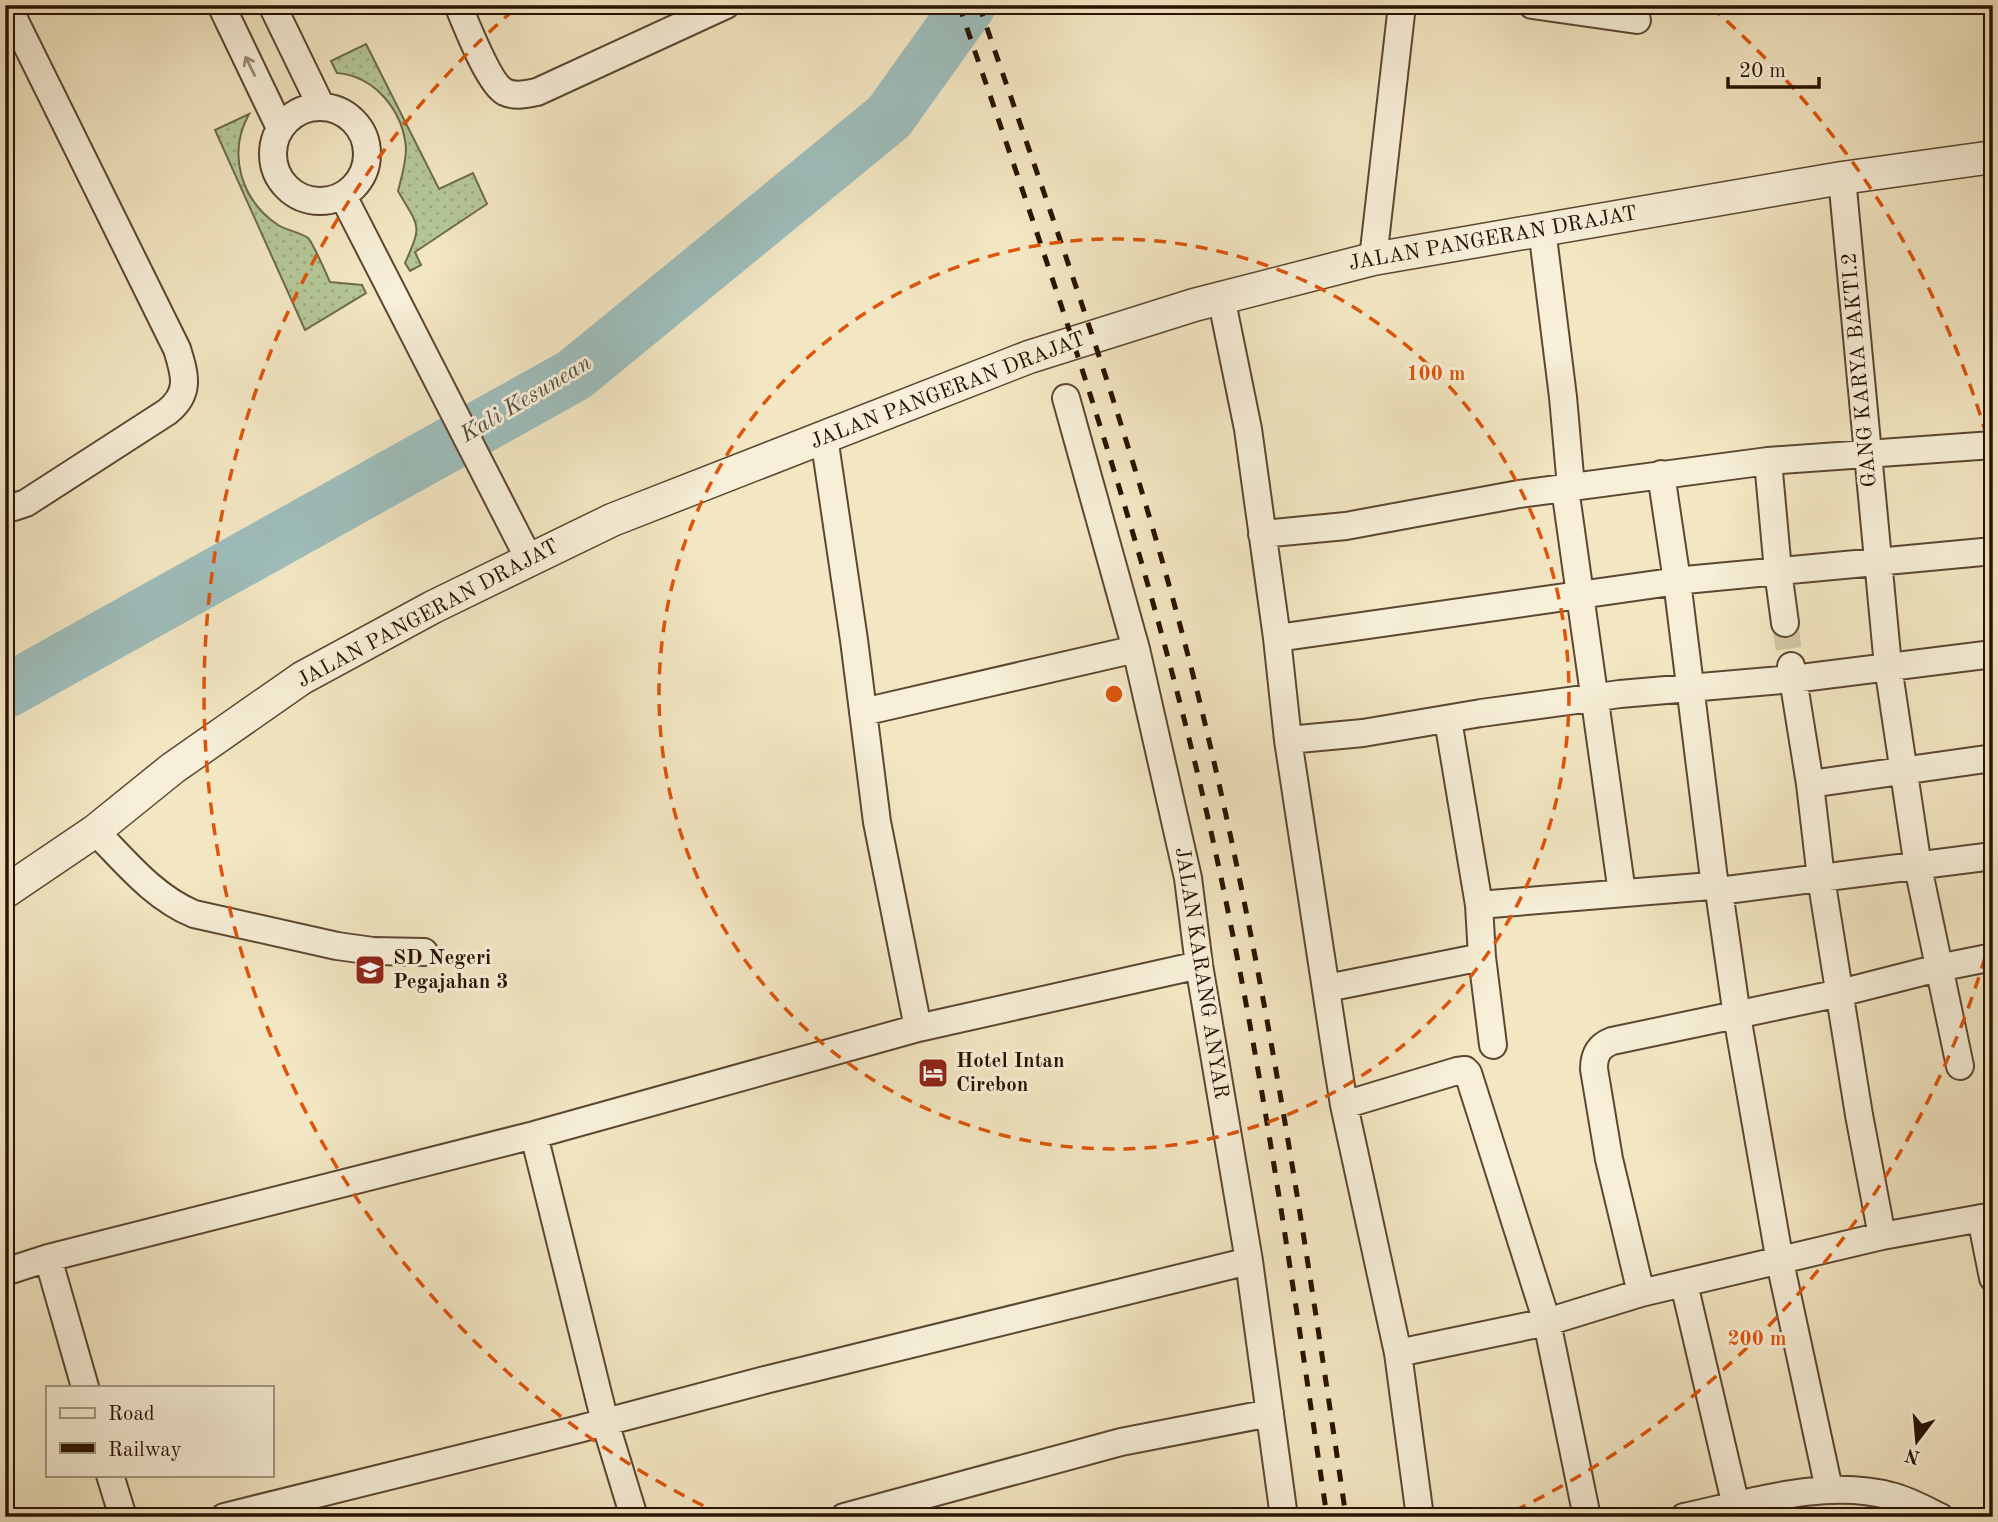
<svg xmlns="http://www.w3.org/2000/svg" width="1998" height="1522" font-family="'Old Standard TT',serif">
	<defs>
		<pattern id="grass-dots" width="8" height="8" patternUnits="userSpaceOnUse" patternTransform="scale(1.75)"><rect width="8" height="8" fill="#b5c798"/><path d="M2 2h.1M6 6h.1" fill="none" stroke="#9caa81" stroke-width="1.8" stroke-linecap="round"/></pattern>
	</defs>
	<rect width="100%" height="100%" fill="#f3e7c3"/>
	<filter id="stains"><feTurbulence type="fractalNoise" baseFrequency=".00286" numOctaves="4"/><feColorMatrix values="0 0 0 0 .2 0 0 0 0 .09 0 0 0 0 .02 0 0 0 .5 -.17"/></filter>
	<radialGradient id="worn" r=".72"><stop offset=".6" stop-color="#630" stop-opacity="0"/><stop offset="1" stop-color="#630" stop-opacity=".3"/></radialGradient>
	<!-- grass -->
	<path fill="url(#grass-dots)" stroke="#6e6c4c" stroke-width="2" d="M 366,44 L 439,189 L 473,173 L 487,204 L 415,252 L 421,265 L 410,271 L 405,263 C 423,223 419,228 398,191 C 402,176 406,163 406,148 C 403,111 375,76 337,73 L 331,61 Z
		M 249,114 C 227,154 241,200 278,225 C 286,230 302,233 308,238 C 313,243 326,273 330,282 L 362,285 L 366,293 L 305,330 L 215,130 Z"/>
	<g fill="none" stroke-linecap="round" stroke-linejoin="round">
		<!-- river -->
		<path stroke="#9ebebc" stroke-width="54" d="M 5,692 L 574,375 L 889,117 L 969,5"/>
		<!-- minor-tunnel -->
		<path stroke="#d5c7a6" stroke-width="26" stroke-dasharray="26 13" stroke-linecap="butt" d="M 1785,623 L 1791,666"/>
		<!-- minor casing -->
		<g stroke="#5b4732" stroke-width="30">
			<path id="minor" d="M 221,5 L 280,128
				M 272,5 L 321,106
				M 458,5 C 466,24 489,84 505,92 C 516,97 526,94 537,92 L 726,5
				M 1532,5 L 1637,20
				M273 154a47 47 0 1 1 94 0a47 47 0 1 1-94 0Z
				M 1842,178 L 1888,666 L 1918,867 L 1960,1066
				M 343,196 L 529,559
				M 1542,229 L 1563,397 L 1571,487
				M 1373,259 L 1402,5
				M 1221,297 L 1248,429 L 1277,638 L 1288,740 L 1336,1055 L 1344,1105 L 1398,1353 L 1420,1517
				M 1066,398 L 1136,649 L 1188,878 L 1199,965 L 1249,1261 L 1284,1517
				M 824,437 L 854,640 L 877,822 L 918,1028
				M 1768,461 L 1778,571 L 1785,623
				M 1661,474 L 1677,581 L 1715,887
				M 1565,488 L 1622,893
				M 5,506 L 14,507 L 26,503 L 167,412 C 191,393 185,375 177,349 L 7,5
				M 1262,534 L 1346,526 L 1519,494 L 1768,461 L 1993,445
				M 1277,638 L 1685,580 L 1993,551
				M 1791,666 L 1810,784 L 1821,878 L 1859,1115 L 1882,1236
				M 863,712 L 1136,649
				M 1448,720 L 1479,905 L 1482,957 L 1493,1045
				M 1288,740 L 1363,733 L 1481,713 L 1620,694 L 1793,679 L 1993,654
				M 1810,784 L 1993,758
				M 95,831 C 125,861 153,897 194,914 L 337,946 L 373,951 L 424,952
				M 1719,891 L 1993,856
				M 1479,905 L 1711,886 L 1719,891 L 1737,1016 L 1780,1262 L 1829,1489
				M 1327,988 L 1482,957
				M 1344,1105 L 1457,1071 L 1465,1070 L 1468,1073 L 1547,1322 L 1587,1517
				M 534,1135 L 605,1422 L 634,1517
				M 1981,1218 L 1993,1278
				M 48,1258 L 85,1387
				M 5,1272 L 48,1258 L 534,1135 L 918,1028 L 1199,965
				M 1684,1284 L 1736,1506
				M 1641,1293 L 1609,1159 L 1594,1069 C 1594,1054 1599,1046 1612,1041 L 1840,993 L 1938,968 L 1993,957
				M 1398,1353 L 1547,1322 L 1641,1293 L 1882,1236 L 1993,1216
				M 110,1475 L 123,1517
				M 224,1517 L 579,1429 L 769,1379 L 1249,1261
				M 844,1517 L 1121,1442 L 1270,1413
				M 1684,1517 C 1750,1503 1825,1478 1891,1496 C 1908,1500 1924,1509 1940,1517"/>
		</g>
		<!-- tertiary casing -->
		<g stroke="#5b4732" stroke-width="35">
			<path id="tertiary" d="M 5,892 L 95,831 L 173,768 L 302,678 L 433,607 L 612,520 L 1029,357 L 1194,305 L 1373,259 L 1842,178 L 1993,157"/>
		</g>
		<!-- minor -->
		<use href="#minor" stroke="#f7efd8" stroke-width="26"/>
		<!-- tertiary -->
		<use href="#tertiary" stroke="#f7efd8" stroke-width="32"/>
		<!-- rail -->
		<path stroke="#281201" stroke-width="5" stroke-dasharray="12 12" stroke-linecap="butt" d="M 959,5 C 1039,238 1120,469 1181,707 C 1250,973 1287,1246 1327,1517
			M 979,5 C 1059,237 1143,469 1201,707 C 1266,974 1306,1245 1346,1517"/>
	</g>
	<!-- one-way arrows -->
	<defs><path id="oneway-shaft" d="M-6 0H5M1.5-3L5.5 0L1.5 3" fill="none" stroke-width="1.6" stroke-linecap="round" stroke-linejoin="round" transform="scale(1.75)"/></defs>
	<use stroke="#9a8c77" href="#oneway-shaft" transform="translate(250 66) rotate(-116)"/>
	<!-- distance rings -->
	<g fill="none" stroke="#de550b" stroke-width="3.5" stroke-dasharray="12 9">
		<circle cx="1114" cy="694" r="455"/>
		<path d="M1991 937A910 910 0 0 1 1506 1515M722 1515A910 910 0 0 1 517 7M1711 7A910 910 0 0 1 1991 451"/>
	</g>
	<!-- icons -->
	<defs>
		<g id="school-square" transform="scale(1.575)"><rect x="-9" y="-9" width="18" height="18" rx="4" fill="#8f2418" stroke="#f7efd8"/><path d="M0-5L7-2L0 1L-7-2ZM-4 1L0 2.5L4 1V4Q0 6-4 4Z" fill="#fff"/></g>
		<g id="hotel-square" transform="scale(1.575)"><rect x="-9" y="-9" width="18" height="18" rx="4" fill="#8f2418" stroke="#f7efd8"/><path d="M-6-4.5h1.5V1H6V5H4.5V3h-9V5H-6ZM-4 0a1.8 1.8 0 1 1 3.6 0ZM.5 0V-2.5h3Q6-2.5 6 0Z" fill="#fff"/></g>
	</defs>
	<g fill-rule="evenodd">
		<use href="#school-square" x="370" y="970"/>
		<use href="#hotel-square" x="933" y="1073"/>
	</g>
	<g text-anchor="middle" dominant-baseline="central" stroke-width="6" stroke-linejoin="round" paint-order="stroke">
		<!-- street labels -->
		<g font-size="21" fill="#281201" stroke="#f7efd8">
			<text transform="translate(1493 239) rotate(-10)">JALAN PANGERAN DRAJAT</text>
			<text transform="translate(1860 370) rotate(-95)">GANG KARYA BAKTI.2</text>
			<text transform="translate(948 391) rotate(-21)">JALAN PANGERAN DRAJAT</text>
			<text transform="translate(428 614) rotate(-28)">JALAN PANGERAN DRAJAT</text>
			<text transform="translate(1201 973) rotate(81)">JALAN KARANG ANYAR</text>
		</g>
		<!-- poi labels -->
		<g font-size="21" font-weight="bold" fill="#281201" stroke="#f7efd8" text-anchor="start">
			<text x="393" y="958">SD Negeri<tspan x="393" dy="24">Pegajahan 3</tspan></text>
			<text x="956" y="1061">Hotel Intan<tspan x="956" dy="24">Cirebon</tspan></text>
		</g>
		<!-- water labels -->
		<g font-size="23" font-style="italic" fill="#514e42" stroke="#f7efd8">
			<text transform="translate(526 399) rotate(-31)">Kali Kesunean</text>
		</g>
	</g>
	<circle cx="1114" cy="694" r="10" fill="#de550b" stroke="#f7efd8" stroke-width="3.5"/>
	<g font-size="21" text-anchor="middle" font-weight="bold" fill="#de550b" stroke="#f7efd8" stroke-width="6" stroke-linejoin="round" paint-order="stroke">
		<text x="1436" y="380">100 m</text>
		<text x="1757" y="1345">200 m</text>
	</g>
	<!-- margin -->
	<rect width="1998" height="1522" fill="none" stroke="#f3e7c3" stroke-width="28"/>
	<rect x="7" y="7" width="1984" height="1508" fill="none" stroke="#281201" stroke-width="3.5"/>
	<rect x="14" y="14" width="1970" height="1494" fill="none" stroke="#281201" stroke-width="2"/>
	<!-- legend -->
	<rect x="46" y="1386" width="228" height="91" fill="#f7efd8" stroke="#a49782" stroke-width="2"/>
	<rect x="60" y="1408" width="35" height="10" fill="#f7efd8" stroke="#a49782" stroke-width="2"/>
	<text x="108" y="1420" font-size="21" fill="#281201">Road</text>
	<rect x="60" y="1443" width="35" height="10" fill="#281201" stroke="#a49782" stroke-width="2"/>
	<text x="108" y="1456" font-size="21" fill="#281201">Railway</text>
	<!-- north arrow -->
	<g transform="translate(1917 1441) rotate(196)" stroke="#f7efd8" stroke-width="5" paint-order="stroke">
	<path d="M0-5L12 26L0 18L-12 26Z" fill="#281201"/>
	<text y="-10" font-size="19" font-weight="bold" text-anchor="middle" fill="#281201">N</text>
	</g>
	<!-- scale -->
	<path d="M1728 77v10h91v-10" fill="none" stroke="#281201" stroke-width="3.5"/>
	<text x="1739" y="77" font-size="21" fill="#281201" stroke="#f7efd8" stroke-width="5" paint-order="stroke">20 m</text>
	<rect width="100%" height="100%" filter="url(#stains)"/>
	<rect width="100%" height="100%" fill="url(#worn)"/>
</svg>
